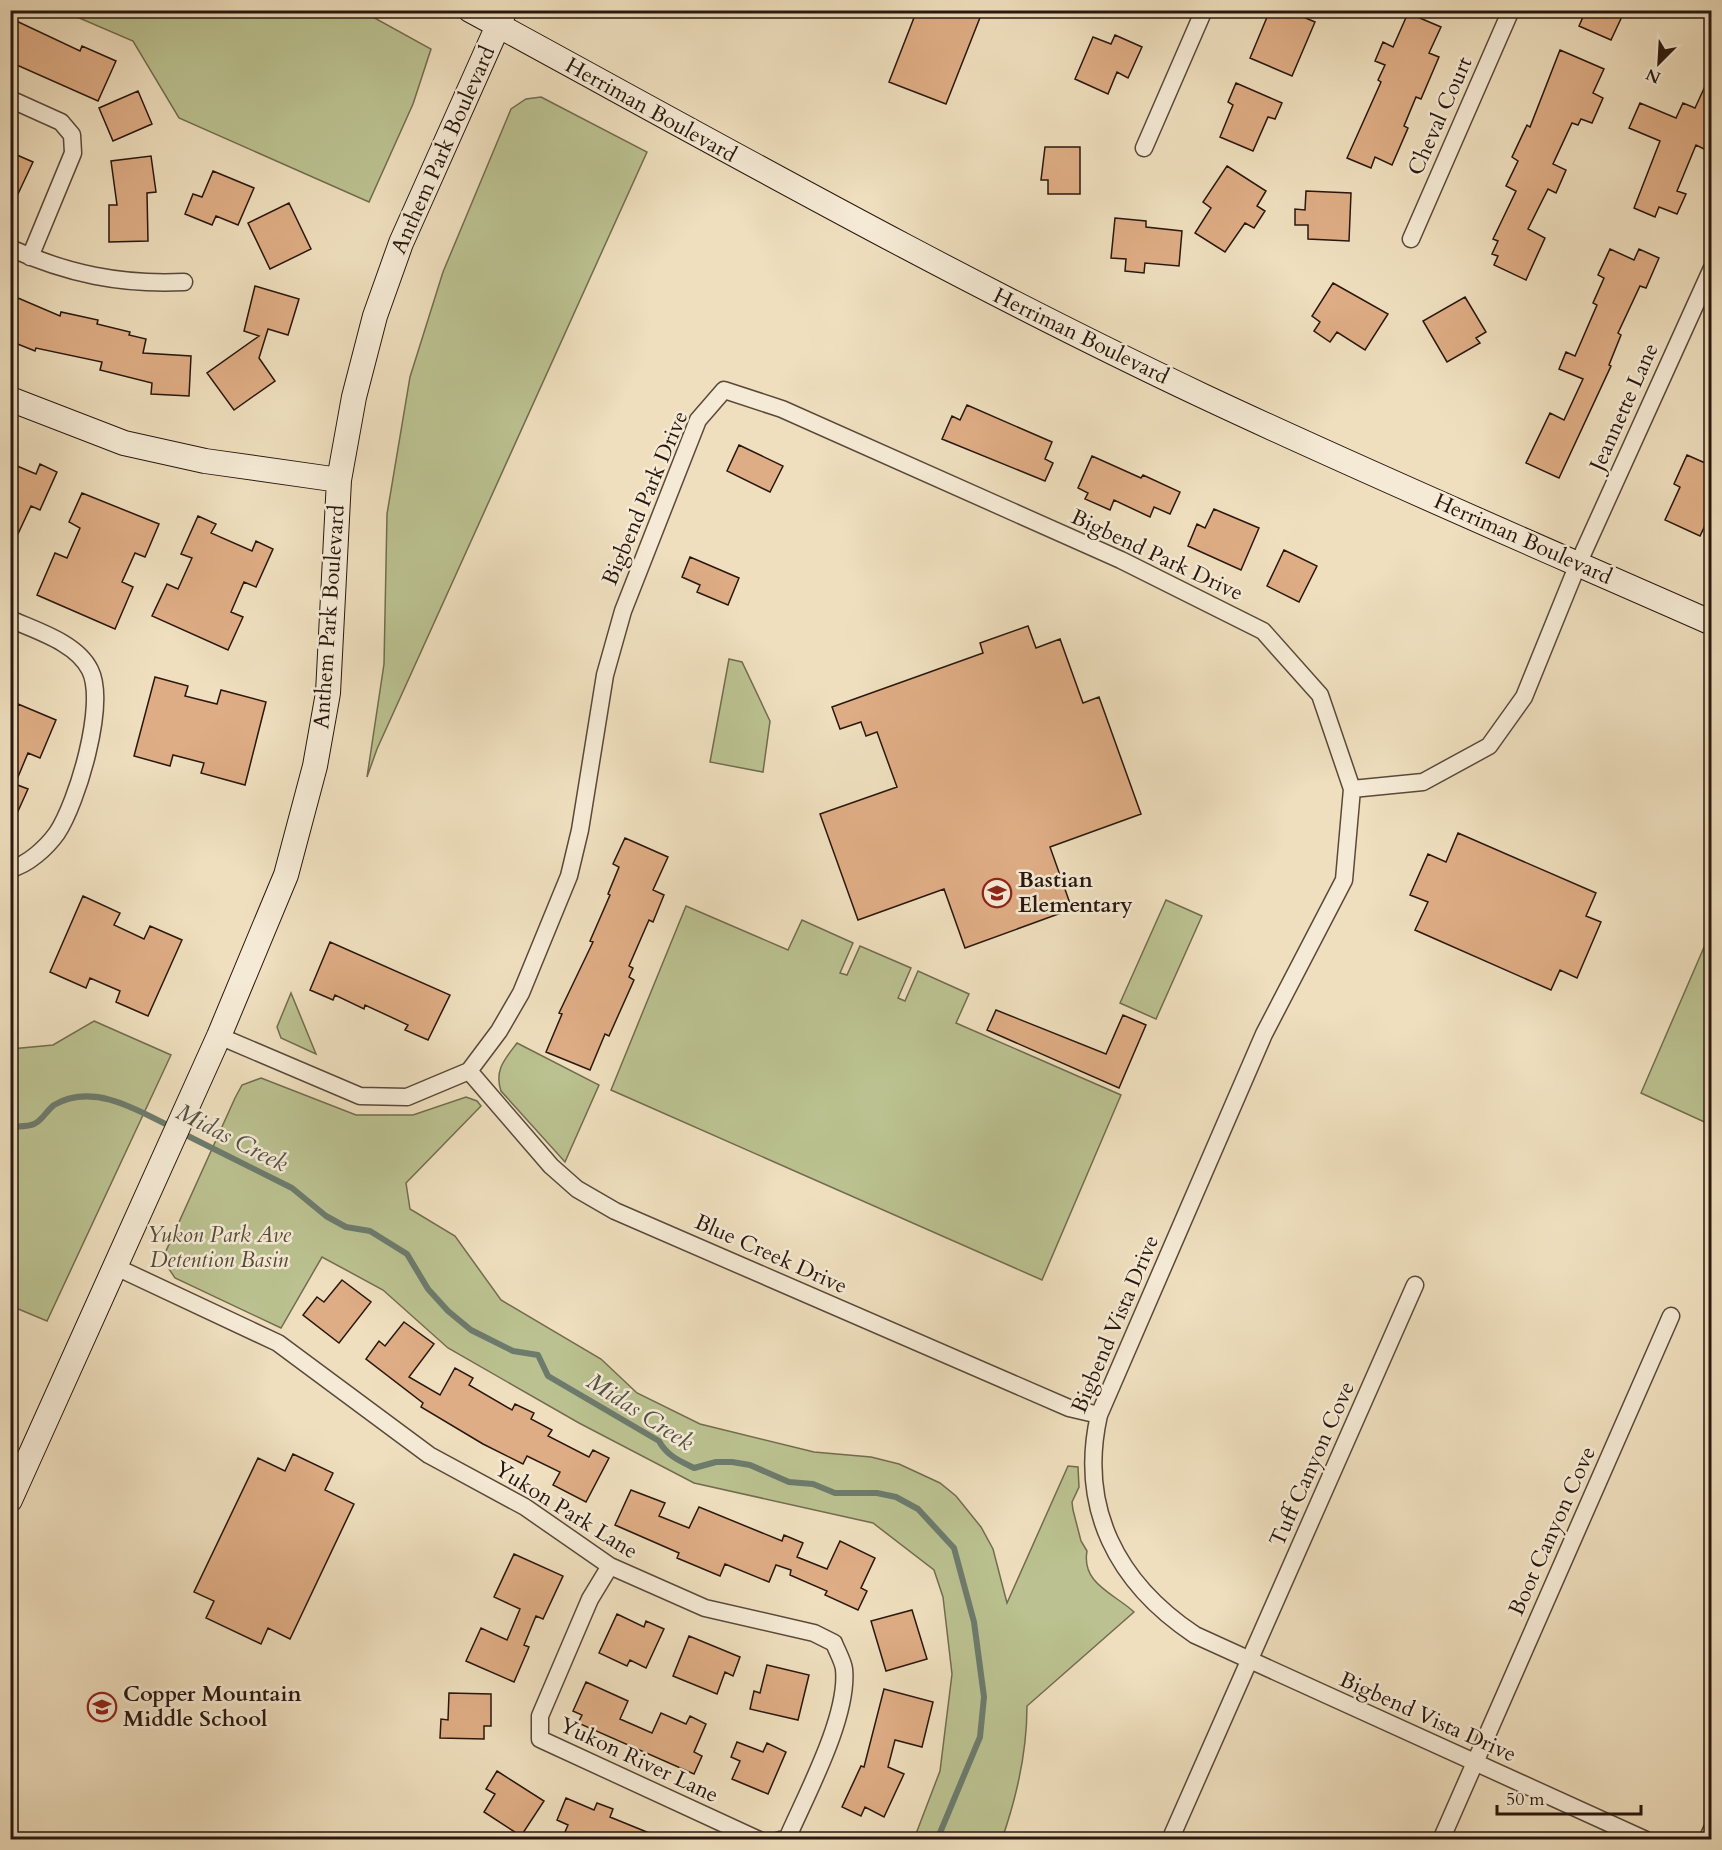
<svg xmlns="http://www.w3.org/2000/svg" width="1722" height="1850" font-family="Cardo,serif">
	<rect width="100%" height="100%" fill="#efdfbe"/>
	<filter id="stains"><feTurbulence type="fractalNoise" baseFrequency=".00333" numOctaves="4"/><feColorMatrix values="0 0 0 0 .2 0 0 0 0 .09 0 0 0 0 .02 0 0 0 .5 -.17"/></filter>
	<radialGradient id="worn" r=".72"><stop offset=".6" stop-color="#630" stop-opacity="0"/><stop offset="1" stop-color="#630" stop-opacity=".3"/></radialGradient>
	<!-- green -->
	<path fill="#bbc190" stroke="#726c4f" stroke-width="1.5" d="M 63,11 L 362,11 L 431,49 L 413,104 L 369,202 L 179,118 L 133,41 Z
		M 541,97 L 647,152 L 377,749 L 367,777 L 384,664 L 387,514 L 410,377 L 443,272 L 511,109 L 526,99 Z
		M 729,659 L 742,662 L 770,721 L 763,772 L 710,762 Z
		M 1166,900 L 1202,916 L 1156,1019 L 1120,1003 Z
		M 686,906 L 788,950 L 802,920 L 853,943 L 840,973 L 847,975 L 860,946 L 911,968 L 898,998 L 905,1001 L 918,971 L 969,994 L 956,1023 L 1121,1095 L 1042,1280 L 611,1090 Z
		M 1711,931 L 1712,1125 L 1711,1125 L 1641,1093 Z
		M 291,993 L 316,1054 L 281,1038 L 277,1027 Z
		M 94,1021 L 171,1055 L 47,1321 L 11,1306 L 11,1049 L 53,1045 Z
		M 517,1043 L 599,1085 L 565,1162 L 501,1091 C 494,1070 505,1059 517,1043 Z
		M 261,1078 L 356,1115 L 413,1115 L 466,1097 L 477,1101 L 481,1106 L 406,1183 L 410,1209 L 455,1236 L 501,1300 L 601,1359 L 637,1393 L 700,1424 L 814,1452 L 871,1457 L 899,1464 L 940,1483 L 956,1496 L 981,1527 L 993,1549 L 1007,1603 L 1068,1466 L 1078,1467 L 1079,1487 L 1072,1502 L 1073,1510 L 1081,1541 L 1087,1551 C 1081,1584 1115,1594 1134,1612 L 1027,1706 C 1027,1752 1017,1796 1002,1839 L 914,1839 L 940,1771 L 952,1674 L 943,1597 L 934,1570 L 873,1523 L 694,1483 L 579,1423 L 448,1348 L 383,1290 L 322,1257 L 281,1328 L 175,1278 L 167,1266 L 166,1251 L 235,1098 L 242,1085 Z"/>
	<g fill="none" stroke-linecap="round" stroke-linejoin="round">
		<!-- stream -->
		<path stroke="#6d7b6d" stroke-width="6" d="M 10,1127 C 17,1126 28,1127 34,1124 C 42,1121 47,1110 54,1105 C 93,1082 138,1110 173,1128
			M 182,1133 L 292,1188 L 326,1216 L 346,1227 L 370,1231 L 407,1254 L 428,1289 L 448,1311 L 471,1330 L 513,1351 L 538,1355 L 548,1376 L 659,1441 C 667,1456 680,1461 694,1468 L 716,1462 L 732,1462 L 750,1465 L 789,1482 L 813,1484 L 835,1493 L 877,1493 L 896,1497 L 918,1509 L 954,1548 L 974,1622 L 984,1697 L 980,1737 L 937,1840"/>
	</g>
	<!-- building -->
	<path fill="#dfad85" stroke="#29170e" stroke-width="1.5" d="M 917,10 L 983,10 L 946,104 L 889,82 Z
		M 1270,10 L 1287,10 L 1315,22 L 1292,76 L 1250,58 Z
		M 1586,10 L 1625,10 L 1611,40 L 1579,26 Z
		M 1408,13 L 1441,27 L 1429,53 L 1439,57 L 1421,99 L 1416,97 L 1404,126 L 1408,128 L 1392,165 L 1375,157 L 1371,168 L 1347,158 L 1381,82 L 1378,80 L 1385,65 L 1375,61 L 1383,42 L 1393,47 Z
		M 10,18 L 80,51 L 82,46 L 116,61 L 98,101 L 10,62 Z
		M 1115,35 L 1142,47 L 1128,78 L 1117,72 L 1108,94 L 1075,79 L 1093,37 L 1111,44 Z
		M 1560,50 L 1604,69 L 1593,93 L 1603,98 L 1592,123 L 1581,119 L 1578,125 L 1572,123 L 1553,164 L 1566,170 L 1556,193 L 1548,189 L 1528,229 L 1545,238 L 1526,280 L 1494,265 L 1498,256 L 1492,254 L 1498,241 L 1493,239 L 1516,191 L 1506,186 L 1518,161 L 1512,157 L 1527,125 L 1530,127 Z
		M 1712,71 L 1712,137 L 1706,150 L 1696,145 L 1677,191 L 1686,194 L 1677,214 L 1659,207 L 1655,217 L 1634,208 L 1660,141 L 1629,128 L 1640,103 L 1676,118 L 1683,103 L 1695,108 Z
		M 1236,83 L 1282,103 L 1275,119 L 1268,117 L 1253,151 L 1220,137 L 1233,105 L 1228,102 Z
		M 138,91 L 152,124 L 113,141 L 99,108 Z
		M 1045,147 L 1080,147 L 1080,194 L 1048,194 L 1048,180 L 1041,180 Z
		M 10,152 L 33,162 L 10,211 Z
		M 151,156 L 156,192 L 147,193 L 148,241 L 109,242 L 109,205 L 117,205 L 111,161 Z
		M 1227,166 L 1266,191 L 1257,206 L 1265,211 L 1254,228 L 1245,223 L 1225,252 L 1195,233 L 1211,208 L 1203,202 Z
		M 213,171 L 254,188 L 238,225 L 216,216 L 212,225 L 185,214 L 193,194 L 202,197 Z
		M 1306,191 L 1351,193 L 1349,241 L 1308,239 L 1308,225 L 1295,225 L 1295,209 L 1305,210 Z
		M 289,203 L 311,249 L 270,269 L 248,223 Z
		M 1115,218 L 1146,221 L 1146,227 L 1182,231 L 1179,266 L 1145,263 L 1144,273 L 1125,271 L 1126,259 L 1111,258 Z
		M 1610,249 L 1634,260 L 1639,249 L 1659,258 L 1646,288 L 1640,286 L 1618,333 L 1621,335 L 1609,365 L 1611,366 L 1559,478 L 1526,463 L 1550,413 L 1564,420 L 1583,379 L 1559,369 L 1566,352 L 1575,356 L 1597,305 L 1593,303 L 1604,278 L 1598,275 Z
		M 1333,283 L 1388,314 L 1365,350 L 1337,332 L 1330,342 L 1314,331 L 1320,322 L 1312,316 Z
		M 255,286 L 299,299 L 288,335 L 268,329 L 259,358 L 275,381 L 234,410 L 207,373 L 259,336 L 244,331 Z
		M 1465,297 L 1486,332 L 1476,338 L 1480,343 L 1447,362 L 1423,321 Z
		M 18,298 L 60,316 L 61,312 L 98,320 L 97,324 L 130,332 L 129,335 L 146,339 L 143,353 L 191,356 L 189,396 L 151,394 L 152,383 L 100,370 L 102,362 L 36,348 L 35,351 L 10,341 L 10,317 Z
		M 967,405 L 1052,442 L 1045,459 L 1053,463 L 1045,481 L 942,439 L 952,416 L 960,420 Z
		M 739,445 L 783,466 L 770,492 L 727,471 Z
		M 1687,455 L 1712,466 L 1712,511 L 1700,536 L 1665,520 L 1680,487 L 1674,484 Z
		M 1092,456 L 1141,478 L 1143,475 L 1180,492 L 1170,514 L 1154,507 L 1150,517 L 1114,500 L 1110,510 L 1085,499 L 1088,493 L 1078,488 Z
		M 10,463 L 36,474 L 40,464 L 57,472 L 40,510 L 31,506 L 10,551 Z
		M 82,493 L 159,524 L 145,557 L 135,553 L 122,582 L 133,587 L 115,629 L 37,595 L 55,553 L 67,558 L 80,528 L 69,522 Z
		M 1214,509 L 1259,528 L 1241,570 L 1188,546 L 1197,524 L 1205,528 Z
		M 198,516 L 216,524 L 211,533 L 252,551 L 256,541 L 273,549 L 256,587 L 244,582 L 231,612 L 243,617 L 228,650 L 152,616 L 167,584 L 178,589 L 192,558 L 181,554 Z
		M 1284,550 L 1317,566 L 1299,602 L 1267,586 Z
		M 690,557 L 739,578 L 728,605 L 697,592 L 700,585 L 682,577 Z
		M 1028,626 L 1036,648 L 1060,639 L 1083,703 L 1099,697 L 1141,814 L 1050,847 L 1072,909 L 965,948 L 944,889 L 858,920 L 820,814 L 897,787 L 877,732 L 866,736 L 861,722 L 840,729 L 832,707 L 983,653 L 980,643 Z
		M 155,677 L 188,686 L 185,696 L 217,704 L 221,690 L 266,702 L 245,785 L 201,773 L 204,763 L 173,755 L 170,766 L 134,756 Z
		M 18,704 L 56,720 L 40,758 L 28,753 L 15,784 L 28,789 L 10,829 L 10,710 L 15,712 Z
		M 1458,833 L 1596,893 L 1586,916 L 1601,922 L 1577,978 L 1560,970 L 1551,990 L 1415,930 L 1428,902 L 1410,895 L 1428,854 L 1446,862 Z
		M 625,838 L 668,857 L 653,890 L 664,895 L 653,922 L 649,920 L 629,966 L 633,968 L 629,977 L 634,980 L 609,1036 L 605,1034 L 590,1070 L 546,1052 L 562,1014 L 559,1013 L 593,942 L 590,941 L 610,895 L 608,894 L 619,867 L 613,864 Z
		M 83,896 L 120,913 L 114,925 L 144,939 L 150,926 L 182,940 L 148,1016 L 116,1002 L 120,991 L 90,978 L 86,988 L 50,972 Z
		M 330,942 L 450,995 L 428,1040 L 405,1030 L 408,1025 L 365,1005 L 364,1009 L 335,995 L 333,1000 L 310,990 Z
		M 996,1010 L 1106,1054 L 1123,1015 L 1146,1025 L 1119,1088 L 987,1030 Z
		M 342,1280 L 371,1302 L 339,1343 L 303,1315 L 317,1297 L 324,1302 Z
		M 404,1322 L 434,1344 L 409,1377 L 440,1395 L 455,1368 L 473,1378 L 469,1385 L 512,1410 L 515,1404 L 534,1413 L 531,1419 L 552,1430 L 548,1436 L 589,1457 L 593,1450 L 609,1458 L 586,1502 L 553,1485 L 560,1472 L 527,1456 L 523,1464 L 483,1444 L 421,1407 L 423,1403 L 366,1359 L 379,1341 L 385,1346 Z
		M 293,1454 L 333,1473 L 325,1490 L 354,1504 L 290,1639 L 268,1628 L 261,1644 L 206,1618 L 214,1601 L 194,1592 L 258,1458 L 285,1471 Z
		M 631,1490 L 665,1503 L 659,1516 L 689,1528 L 699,1507 L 782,1541 L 784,1535 L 803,1543 L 797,1557 L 827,1569 L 840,1541 L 875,1558 L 861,1588 L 867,1591 L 858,1610 L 825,1595 L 827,1591 L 790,1575 L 791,1570 L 776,1565 L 769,1582 L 725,1564 L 720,1576 L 677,1558 L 679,1553 L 615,1525 Z
		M 514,1554 L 563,1576 L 543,1619 L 536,1616 L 524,1645 L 529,1647 L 514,1682 L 466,1661 L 481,1628 L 507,1640 L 520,1609 L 494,1597 Z
		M 912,1610 L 927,1659 L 886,1671 L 871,1621 Z
		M 617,1614 L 644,1627 L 646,1621 L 664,1629 L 646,1668 L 630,1660 L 627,1666 L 599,1653 Z
		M 689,1636 L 740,1657 L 733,1676 L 725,1672 L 717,1694 L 673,1676 Z
		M 767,1665 L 809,1675 L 798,1720 L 750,1709 L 754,1691 L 760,1693 Z
		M 586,1682 L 628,1701 L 620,1719 L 652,1733 L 661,1713 L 686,1724 L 690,1716 L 706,1724 L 694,1752 L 702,1756 L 694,1774 L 578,1723 L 582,1715 L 573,1711 Z
		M 884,1689 L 933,1702 L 922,1747 L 895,1740 L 888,1767 L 904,1774 L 884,1817 L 865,1807 L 861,1816 L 842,1807 L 861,1766 L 864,1767 Z
		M 449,1693 L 491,1694 L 491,1726 L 484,1726 L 484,1739 L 440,1738 L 441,1719 L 448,1720 Z
		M 737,1742 L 763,1752 L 767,1743 L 786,1752 L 768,1794 L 732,1779 L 740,1761 L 731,1757 Z
		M 497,1771 L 544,1801 L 521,1836 L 484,1812 L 495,1794 L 486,1789 Z
		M 566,1798 L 594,1810 L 597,1803 L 613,1809 L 610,1817 L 664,1839 L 562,1839 L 568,1825 L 557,1820 Z"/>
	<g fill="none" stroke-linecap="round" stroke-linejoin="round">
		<!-- street casing -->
		<g stroke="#5a493a" stroke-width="19">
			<path id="street" d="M 10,99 L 61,122 L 72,135 L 73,153 L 30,257
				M 1144,148 L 1204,10
				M 1411,239 L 1511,10
				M 10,248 C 68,274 121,285 184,282
				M 10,619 C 37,631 77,643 90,670 C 107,704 77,803 57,833 C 47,847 28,865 10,869
				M 1352,789 L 1423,782 L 1489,746 L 1524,697 L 1578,564 L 1712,268
				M 219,1036 L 360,1096 L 407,1097 L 469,1071 L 499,1031 L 521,993 L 569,876 L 580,830 L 605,675 L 623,611 L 698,420 L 724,390 L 782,409 L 1121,560 L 1263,631 L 1320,695 L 1352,789 L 1344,880 L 1264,1034 L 1099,1415 C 1078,1508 1117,1583 1195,1635 L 1646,1840
				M 469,1071 L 551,1166 L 577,1189 L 615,1211 L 1069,1408 L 1099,1415
				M 116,1267 L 278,1343 L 429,1455 L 525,1507 L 610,1566 L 705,1608 L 814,1633 L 834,1643 C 837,1651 843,1661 844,1669 C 849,1716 806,1795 787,1839 L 780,1840
				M 610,1566 L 590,1599 L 540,1716 L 540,1739 L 759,1840
				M 1170,1840 L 1415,1285
				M 1441,1840 L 1671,1316
				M 1707,1840 L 1712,1829"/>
		</g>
		<!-- secondary casing -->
		<g stroke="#29170e" stroke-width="26">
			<path id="secondary" d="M 470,10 C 713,142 953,278 1203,396 C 1371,475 1542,548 1712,623
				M 10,399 L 124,443 L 205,461 L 339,480
				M 10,1500 L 219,1036 L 286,875 L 315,766 L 328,693 L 339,480 L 354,397 L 375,316 L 401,243 L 505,10"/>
		</g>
		<!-- street -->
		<use href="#street" stroke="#f5ead5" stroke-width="16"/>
		<!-- secondary -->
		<use href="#secondary" stroke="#f5ead5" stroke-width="24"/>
	</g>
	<!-- icons -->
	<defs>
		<g id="school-ring" transform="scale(1.5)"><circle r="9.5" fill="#f5ead5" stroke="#8f2418" stroke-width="1.5"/><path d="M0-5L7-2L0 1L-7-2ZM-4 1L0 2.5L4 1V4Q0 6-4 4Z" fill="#8f2418"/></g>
	</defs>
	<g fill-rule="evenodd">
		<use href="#school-ring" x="997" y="893"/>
		<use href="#school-ring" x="102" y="1707"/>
	</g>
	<g text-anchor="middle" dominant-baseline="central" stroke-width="5" stroke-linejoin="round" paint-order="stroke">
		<!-- street labels -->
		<g font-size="22" fill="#29170e" stroke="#f5ead5">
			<text transform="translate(651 110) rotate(29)">Herriman Boulevard</text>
			<text transform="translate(1440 116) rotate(-66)">Cheval Court</text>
			<text transform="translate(443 150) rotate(-66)">Anthem Park Boulevard</text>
			<text transform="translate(1081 336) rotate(26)">Herriman Boulevard</text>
			<text transform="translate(1624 407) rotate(-66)">Jeannette Lane</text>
			<text transform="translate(645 498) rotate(-67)">Bigbend Park Drive</text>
			<text transform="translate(1523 539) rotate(24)">Herriman Boulevard</text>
			<text transform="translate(1157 555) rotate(25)">Bigbend Park Drive</text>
			<text transform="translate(329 617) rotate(-86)">Anthem Park Boulevard</text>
			<text transform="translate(771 1254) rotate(24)">Blue Creek Drive</text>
			<text transform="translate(1115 1324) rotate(-67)">Bigbend Vista Drive</text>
			<text transform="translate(1312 1464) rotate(-66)">Tuff Canyon Cove</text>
			<text transform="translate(566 1510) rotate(32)">Yukon Park Lane</text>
			<text transform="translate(1552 1531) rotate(-66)">Boot Canyon Cove</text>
			<text transform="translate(1428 1717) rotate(24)">Bigbend Vista Drive</text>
			<text transform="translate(639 1760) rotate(25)">Yukon River Lane</text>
		</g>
		<!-- poi labels -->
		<g font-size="22" font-weight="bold" fill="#29170e" stroke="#f5ead5" text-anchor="start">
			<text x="1018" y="880">Bastian<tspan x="1018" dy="25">Elementary</tspan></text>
			<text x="123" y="1694">Copper Mountain<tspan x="123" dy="25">Middle School</tspan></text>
		</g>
		<!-- park labels -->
		<g font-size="22" font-style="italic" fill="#554a35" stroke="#f5ead5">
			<text x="219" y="1235">Yukon Park Ave<tspan x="219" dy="25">Detention Basin</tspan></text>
		</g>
		<!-- water labels -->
		<g font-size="24" font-style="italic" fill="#515146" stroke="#f5ead5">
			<text transform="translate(232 1138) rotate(27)">Midas Creek</text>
			<text transform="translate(640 1412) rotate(33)">Midas Creek</text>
		</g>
	</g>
	<!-- margin -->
	<rect width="1722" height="1850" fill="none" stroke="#efdfbe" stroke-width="36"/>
	<rect x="12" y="12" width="1698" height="1826" fill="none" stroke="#29170e" stroke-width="3"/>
	<rect x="18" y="18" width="1686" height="1814" fill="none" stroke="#29170e" stroke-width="1.5"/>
	<!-- north arrow -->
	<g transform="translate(1659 63) rotate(204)" stroke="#f5ead5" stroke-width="4.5" paint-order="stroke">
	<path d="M0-4.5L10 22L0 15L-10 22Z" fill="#29170e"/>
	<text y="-9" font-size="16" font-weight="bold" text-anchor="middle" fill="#29170e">N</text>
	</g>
	<!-- scale -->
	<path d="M1497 1805v9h144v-9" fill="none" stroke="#29170e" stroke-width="3"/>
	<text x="1506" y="1805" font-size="18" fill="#29170e" stroke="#f5ead5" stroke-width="4.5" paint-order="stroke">50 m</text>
	<rect width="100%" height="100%" filter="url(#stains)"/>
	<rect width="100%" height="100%" fill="url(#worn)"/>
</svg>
